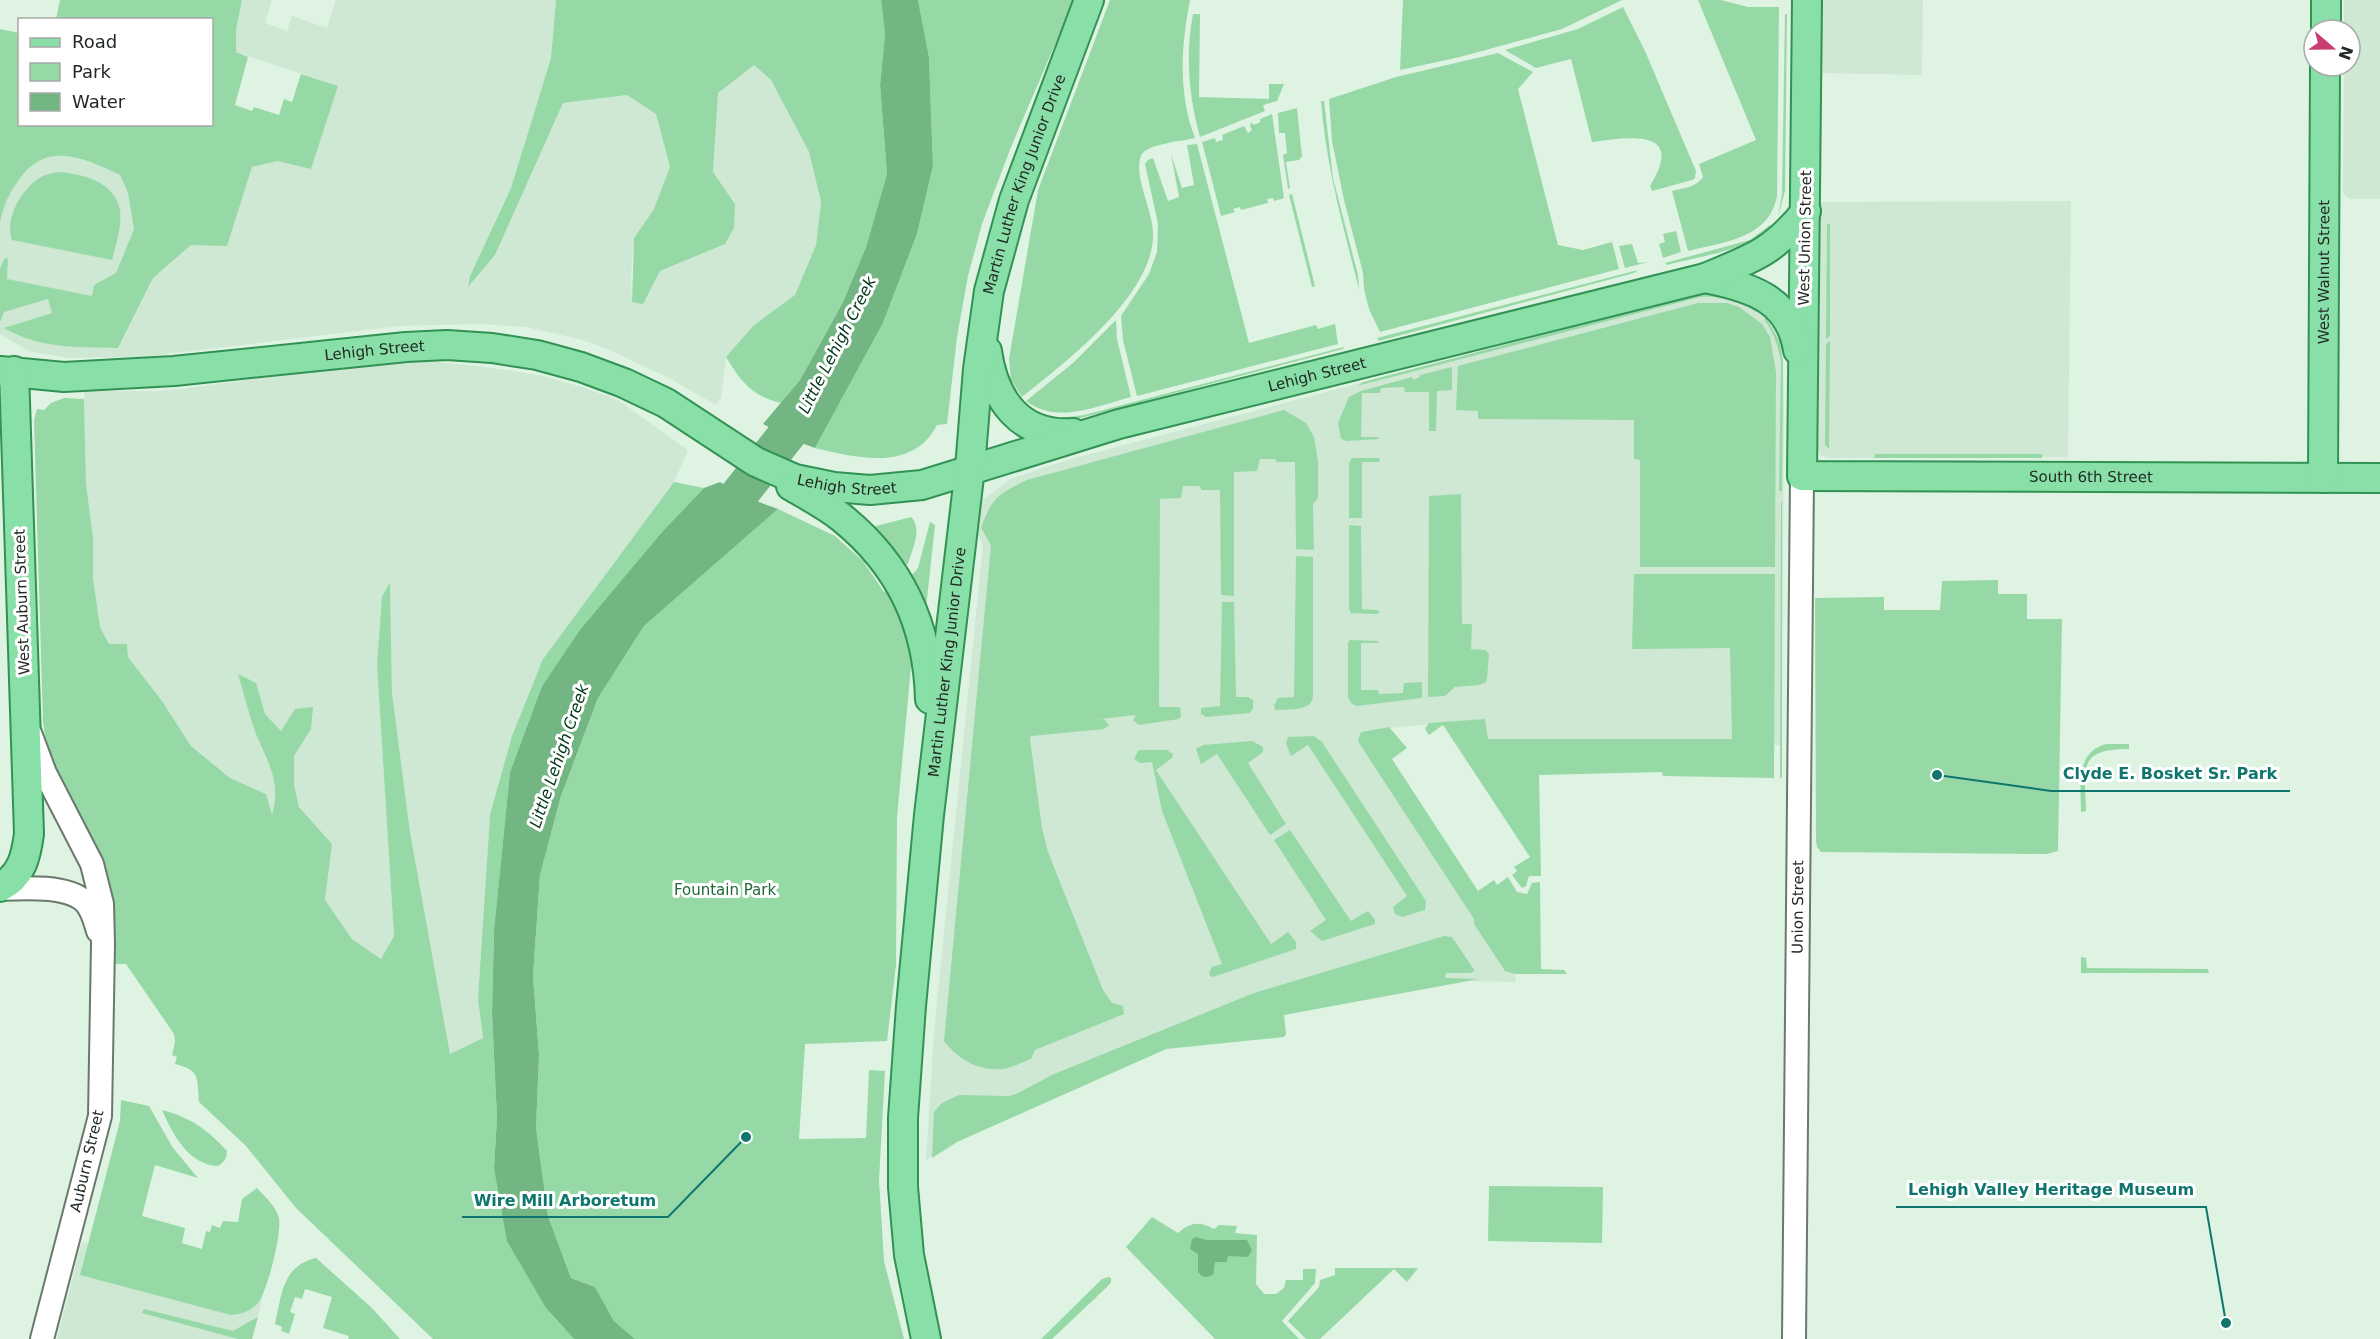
<svg xmlns="http://www.w3.org/2000/svg" width="2380" height="1339" font-family="'DejaVu Sans',sans-serif">
	<rect width="100%" height="100%" fill="#dff3e3"/>
	<!-- built -->
	<path fill="#cee8d3" d="M 242,0 L 272,0 L 265,23 L 287,31 L 292,16 L 327,28 L 336,0 L 556,0 L 551,58 L 511,188 L 470,276 L 469,286 L 495,255 L 563,103 L 627,95 L 656,114 L 670,167 L 654,209 L 634,238 L 631,277 L 632,302 L 643,303 L 660,271 L 725,244 L 735,204 L 713,172 L 718,92 L 754,64 L 771,80 L 809,152 L 821,202 L 816,245 L 795,296 L 753,326 L 726,357 L 721,398 L 716,405 L 671,379 L 605,348 L 579,339 L 526,327 L 480,324 L 399,326 L 142,357 L 68,358 L 29,351 L 0,334 L 0,222 L 5,200 L 29,166 L 32,134 L 107,147 L 128,193 L 134,229 L 116,273 L 122,340 L 153,278 L 191,245 L 227,245 L 252,167 L 278,161 L 338,86 L 236,52 L 236,30 Z
		M 1821,0 L 1923,0 L 1922,75 L 1821,73 Z
		M 2344,0 L 2380,0 L 2380,199 L 2350,199 L 2343,193 L 2344,66 L 2350,66 L 2350,30 L 2344,30 Z
		M 2071,201 L 2068,457 L 1827,458 L 1820,454 L 1816,447 L 1820,202 Z
		M 1699,294 L 1726,295 L 1758,309 L 1773,327 L 1780,342 L 1783,363 L 1784,399 L 1782,745 L 1488,744 L 1485,719 L 1378,729 L 1384,754 L 1513,961 L 1516,982 L 1470,981 L 1283,1015 L 1166,1049 L 957,1142 L 926,1160 L 934,1032 L 983,545 L 974,528 L 983,500 L 1010,479 L 1067,460 Z
		M 398,360 L 428,361 L 486,367 L 540,375 L 582,387 L 618,400 L 688,450 L 674,482 L 543,659 L 490,815 L 478,999 L 483,1038 L 450,1054 L 410,832 L 392,693 L 390,583 L 377,665 L 394,936 L 381,959 L 352,939 L 325,900 L 332,844 L 299,807 L 294,784 L 293,756 L 311,729 L 281,732 L 265,714 L 255,683 L 238,675 L 256,732 L 270,765 L 276,785 L 272,817 L 266,794 L 230,778 L 191,746 L 162,701 L 128,657 L 127,644 L 109,644 L 100,627 L 93,578 L 93,538 L 86,483 L 84,391 L 159,391 L 187,388 Z
		M 82,1242 L 264,1292 L 252,1339 L 57,1339 Z"/>
	<!-- green -->
	<path fill="#97d9a6" d="M 60,0 L 242,0 L 236,30 L 236,52 L 248,57 L 235,105 L 252,111 L 254,107 L 279,115 L 284,99 L 292,102 L 301,74 L 338,86 L 311,169 L 278,161 L 252,167 L 227,246 L 191,245 L 153,278 L 118,348 C 77,347 40,349 4,328 L 52,313 L 48,299 L 4,312 L 0,322 L 0,269 L 4,259 L 8,258 L 7,279 L 92,296 L 94,285 L 116,273 L 134,229 L 128,193 L 120,175 C 84,158 46,140 19,180 C 8,195 4,204 0,222 L 0,29 L 19,33 L 20,124 L 212,124 L 212,20 L 56,19 Z
		M 556,0 L 881,0 L 885,35 L 880,85 L 887,174 L 866,247 L 843,302 L 800,380 L 781,403 C 752,396 741,382 726,357 L 753,326 L 795,295 L 816,245 L 821,202 L 809,152 L 771,80 L 754,65 L 718,93 L 713,172 L 735,204 L 734,228 L 725,244 L 660,271 L 643,304 L 632,302 L 634,238 L 654,209 L 670,167 L 656,114 L 627,95 L 563,103 L 495,255 L 468,287 L 470,276 L 511,188 L 551,58 Z
		M 918,0 L 1074,0 L 1011,147 L 982,224 L 968,276 L 957,337 L 947,424 L 937,425 C 913,472 857,458 815,448 L 883,323 L 917,234 L 933,166 L 929,57 Z
		M 1110,0 L 1190,0 C 1181,46 1178,94 1195,138 C 1183,141 1145,144 1141,156 C 1133,175 1153,211 1153,233 C 1155,294 1066,362 1022,397 L 1011,380 L 1009,359 L 1038,190 Z
		M 1403,0 L 1622,0 L 1562,29 L 1460,57 L 1400,70 Z
		M 1698,0 L 1721,0 L 1748,7 L 1779,7 L 1777,196 C 1769,239 1723,242 1688,251 L 1672,191 C 1683,188 1697,187 1703,177 L 1699,164 L 1756,140 Z
		M 1623,7 L 1645,51 L 1696,171 L 1695,178 L 1692,180 L 1652,191 L 1650,186 C 1686,128 1630,137 1592,142 L 1571,59 L 1536,68 L 1505,50 L 1578,29 Z
		M 1193,14 L 1200,14 L 1199,97 L 1269,99 L 1269,84 L 1284,84 L 1277,101 L 1263,105 L 1265,111 L 1200,137 C 1189,97 1185,56 1193,14 Z
		M 1785,14 L 1787,14 L 1785,191 L 1778,217 L 1782,194 Z
		M 1498,53 L 1533,72 L 1518,89 L 1558,245 L 1583,250 L 1612,242 L 1619,269 L 1380,332 L 1369,309 L 1364,289 L 1363,273 L 1344,200 L 1332,141 L 1329,99 L 1396,77 Z
		M 1321,101 L 1324,101 L 1333,178 L 1358,275 L 1359,289 C 1343,226 1326,166 1321,101 Z
		M 1297,108 L 1302,156 L 1299,160 L 1286,162 L 1290,188 L 1288,189 L 1283,155 L 1287,153 L 1285,133 L 1279,133 L 1278,113 Z
		M 1272,114 L 1284,198 L 1274,201 L 1273,198 L 1267,199 L 1268,203 L 1241,210 L 1240,207 L 1233,209 L 1235,212 L 1221,216 L 1202,142 L 1215,138 L 1216,142 L 1223,140 L 1222,135 L 1244,126 L 1248,133 L 1252,130 L 1250,126 L 1251,122 L 1254,125 L 1260,122 L 1260,119 Z
		M 1197,144 L 1249,343 L 1316,325 L 1318,329 L 1335,324 L 1338,344 L 1137,396 L 1123,340 L 1121,316 L 1149,274 L 1157,252 L 1158,224 L 1145,164 L 1148,160 L 1153,158 L 1168,201 L 1179,197 L 1171,154 L 1182,188 L 1194,185 L 1187,145 Z
		M 57,172 C 80,173 115,181 120,210 C 122,226 116,245 112,260 L 12,240 C 4,219 22,187 43,176 C 47,174 53,173 57,172 Z
		M 1292,194 L 1315,286 L 1312,287 L 1289,195 Z
		M 1827,224 L 1830,224 L 1830,336 L 1826,339 Z
		M 1770,225 L 1772,226 C 1749,251 1699,256 1667,265 L 1665,263 L 1750,240 Z
		M 1676,231 L 1681,252 L 1663,258 L 1659,244 L 1665,242 L 1663,234 Z
		M 1632,244 L 1638,263 L 1648,262 L 1625,268 L 1619,246 Z
		M 1638,270 L 1634,273 L 1379,341 L 1377,338 Z
		M 1713,293 L 1726,295 L 1758,309 L 1756,312 C 1738,299 1722,296 1700,297 L 1357,386 L 1363,382 L 1699,294 Z
		M 1698,303 L 1727,303 L 1739,307 L 1762,324 L 1770,337 L 1776,372 L 1775,567 L 1640,567 L 1640,460 L 1634,459 L 1634,420 L 1478,419 L 1478,411 L 1456,410 L 1458,366 Z
		M 1766,318 L 1780,342 L 1783,363 L 1782,491 L 1779,491 L 1781,362 C 1778,346 1774,333 1764,319 Z
		M 1116,320 L 1117,339 L 1131,397 C 1096,406 1058,425 1026,401 L 1073,363 Z
		M 1830,340 L 1830,341 L 1829,449 L 1825,445 L 1826,344 Z
		M 1344,347 L 1343,349 L 1069,421 L 1056,422 L 1052,419 L 1084,415 Z
		M 1452,367 L 1452,390 L 1437,391 L 1436,431 L 1429,431 L 1429,392 L 1405,392 L 1404,387 L 1381,388 L 1380,393 L 1362,393 L 1361,437 L 1377,437 L 1380,439 L 1347,441 L 1341,439 L 1338,423 L 1349,397 L 1361,391 L 1412,377 L 1413,380 L 1420,377 L 1420,375 Z
		M 64,398 L 84,399 L 86,483 L 93,538 L 93,578 L 100,627 L 109,644 L 127,644 L 128,657 L 162,701 L 191,746 L 230,778 L 266,794 L 272,815 C 281,781 269,765 256,734 C 249,715 244,694 238,674 L 256,683 L 265,714 L 281,731 L 295,709 L 313,707 L 311,729 L 294,756 L 294,784 L 299,807 L 332,844 L 325,900 L 352,939 L 381,959 L 394,936 L 377,665 L 382,597 L 390,582 L 392,693 L 410,832 L 450,1054 L 483,1038 L 478,999 L 490,815 L 512,736 L 543,659 L 674,482 L 704,488 L 662,532 L 581,630 L 542,686 L 510,772 L 494,930 L 492,1013 L 497,1118 L 494,1168 L 546,1308 L 574,1339 L 433,1339 L 296,1208 L 246,1146 L 199,1102 C 197,1079 201,1070 175,1064 L 177,1057 L 172,1055 L 175,1042 L 174,1034 L 126,964 L 112,964 L 46,745 L 43,722 L 34,420 L 37,409 L 44,410 L 51,403 Z
		M 1284,410 L 1306,423 L 1314,437 L 1318,462 L 1318,498 L 1313,504 L 1314,550 L 1296,549 L 1295,462 L 1277,462 L 1275,459 L 1260,459 L 1257,471 L 1234,472 L 1234,596 L 1221,595 L 1220,490 L 1202,490 L 1199,486 L 1183,486 L 1181,498 L 1160,499 L 1159,707 L 1180,707 L 1181,716 L 1179,719 L 1139,725 L 1133,720 L 1136,715 L 1091,720 L 1104,719 L 1109,725 L 1104,729 L 1031,736 L 1030,739 L 1042,828 L 1048,852 L 1103,990 L 1112,1003 L 1123,1006 L 1124,1014 L 1035,1050 L 1031,1059 C 1022,1062 1012,1068 1003,1069 C 978,1071 959,1060 944,1041 L 991,545 L 981,528 C 992,497 998,494 1027,480 Z
		M 1875,454 L 2042,454 L 2042,458 L 1874,458 Z
		M 1352,458 L 1378,458 L 1380,459 L 1379,462 L 1362,462 L 1362,518 L 1349,518 L 1349,463 Z
		M 1461,494 L 1462,624 L 1472,624 L 1471,649 L 1486,650 L 1489,654 L 1487,678 L 1486,682 L 1479,685 L 1455,687 L 1445,696 L 1428,697 L 1429,496 Z
		M 1781,502 L 1782,502 L 1782,777 L 1780,778 Z
		M 778,509 L 835,536 L 863,561 L 884,592 L 892,588 L 910,633 L 911,667 L 897,817 L 896,965 L 887,1041 L 805,1044 L 799,1139 L 866,1138 L 869,1070 L 885,1071 L 879,1180 L 884,1261 L 904,1339 L 635,1339 L 614,1321 L 595,1287 L 571,1278 L 548,1216 L 536,1128 L 539,1055 L 533,976 L 540,875 L 561,796 L 598,698 L 644,626 Z
		M 911,517 C 923,528 912,550 908,564 L 903,566 L 873,530 L 876,526 Z
		M 930,522 L 935,525 L 926,608 L 910,577 L 918,568 Z
		M 1349,525 L 1361,526 L 1362,609 L 1377,610 L 1380,612 L 1377,614 L 1351,613 L 1349,609 Z
		M 1296,556 L 1313,557 L 1313,697 C 1311,712 1287,709 1275,710 L 1274,705 L 1278,698 L 1294,697 Z
		M 1634,574 L 1775,574 L 1774,778 L 1663,776 L 1662,772 L 1539,775 L 1541,876 L 1529,876 L 1526,886 L 1522,888 L 1512,875 L 1517,871 L 1514,867 L 1530,857 L 1443,725 L 1429,735 L 1425,729 L 1429,723 L 1485,719 L 1488,739 L 1732,739 L 1730,648 L 1632,649 Z
		M 1998,580 L 1998,594 L 2027,594 L 2027,619 L 2062,619 L 2058,851 L 2047,854 L 1821,852 L 1817,847 L 1816,841 L 1815,598 L 1884,597 L 1884,610 L 1940,610 L 1942,581 Z
		M 1222,602 L 1234,602 L 1236,697 L 1248,697 L 1253,700 L 1253,708 L 1250,713 L 1206,717 L 1201,714 L 1201,708 L 1220,706 Z
		M 1350,640 L 1379,641 L 1377,643 L 1361,643 L 1361,690 L 1378,690 L 1379,694 L 1403,693 L 1404,683 L 1422,682 L 1422,698 L 1357,706 L 1352,704 L 1348,698 L 1348,642 Z
		M 1389,727 L 1407,748 L 1392,759 L 1478,891 L 1494,880 L 1497,885 L 1508,877 L 1517,892 L 1527,894 L 1532,883 L 1540,882 L 1541,969 L 1564,970 L 1567,974 L 1515,974 L 1505,971 L 1474,924 L 1474,919 L 1359,743 L 1358,740 L 1361,732 Z
		M 1314,736 L 1322,742 L 1426,901 L 1425,910 L 1402,917 L 1395,914 L 1393,907 L 1407,896 L 1308,745 L 1291,756 L 1286,743 L 1288,737 Z
		M 1252,741 L 1263,747 L 1263,752 L 1248,763 L 1286,824 L 1270,835 L 1217,754 L 1201,764 L 1196,749 L 1203,745 Z
		M 2106,744 L 2129,744 L 2129,749 C 2077,749 2085,768 2086,811 L 2081,812 C 2081,786 2075,752 2106,744 Z
		M 1141,750 L 1167,750 L 1173,754 L 1172,758 L 1156,770 L 1271,944 L 1288,932 L 1296,942 L 1296,949 L 1213,977 L 1210,976 L 1209,973 L 1212,967 L 1222,964 L 1162,811 L 1152,762 L 1140,763 L 1134,759 L 1138,751 Z
		M 1290,830 L 1351,921 L 1368,911 L 1375,920 L 1375,924 L 1322,941 L 1310,931 L 1326,920 L 1274,840 Z
		M 1444,936 L 1452,937 L 1475,971 L 1470,973 L 1446,973 L 1445,978 L 1478,979 L 1284,1015 L 1286,1034 L 1284,1037 L 1166,1049 L 957,1142 L 932,1158 L 934,1112 L 942,1103 L 959,1095 L 1009,1096 L 1018,1093 L 1054,1074 L 1254,993 Z
		M 2081,957 L 2086,958 L 2087,968 L 2208,969 L 2209,973 L 2081,973 Z
		M 121,1100 L 149,1106 L 173,1148 L 198,1178 L 155,1165 L 142,1216 L 185,1228 L 182,1243 L 202,1249 L 206,1231 L 210,1232 L 212,1225 L 220,1228 L 223,1221 L 238,1222 L 242,1199 L 257,1188 C 265,1197 276,1206 279,1218 C 282,1233 267,1294 257,1304 C 249,1312 242,1314 231,1315 L 80,1275 L 120,1121 Z
		M 162,1110 C 190,1117 208,1130 227,1151 C 227,1158 224,1162 218,1166 C 189,1165 173,1135 162,1110 Z
		M 1489,1186 L 1603,1187 L 1602,1243 L 1488,1241 Z
		M 1152,1217 L 1178,1233 C 1191,1222 1199,1221 1214,1229 L 1219,1225 L 1237,1226 L 1235,1233 L 1257,1235 L 1256,1284 L 1264,1294 L 1276,1294 L 1284,1288 L 1286,1280 L 1303,1280 L 1303,1269 L 1316,1269 L 1315,1283 L 1282,1321 L 1299,1339 L 1215,1339 L 1126,1247 Z
		M 316,1258 L 372,1308 L 400,1339 L 348,1339 L 349,1336 L 323,1328 L 332,1297 L 305,1289 L 302,1299 L 295,1297 L 290,1312 L 295,1314 L 289,1334 L 281,1331 L 282,1327 L 275,1324 C 282,1294 282,1266 316,1258 Z
		M 1335,1268 L 1418,1268 L 1407,1282 L 1394,1269 L 1320,1339 L 1306,1339 L 1288,1321 L 1319,1287 L 1320,1280 L 1335,1275 Z
		M 1108,1277 L 1111,1278 L 1111,1282 L 1108,1286 L 1052,1339 L 1041,1339 L 1102,1279 Z
		M 144,1309 L 233,1331 L 258,1317 L 252,1339 L 238,1339 L 142,1313 Z"/>
	<!-- water -->
	<path fill="#73b683" d="M 881,0 L 918,0 L 929,57 L 933,166 L 917,234 L 883,323 L 815,448 L 793,440 L 763,424 L 800,380 L 843,302 L 866,247 L 887,174 L 880,85 L 885,35 Z
		M 720,482 L 748,498 L 778,509 L 644,626 L 598,698 L 561,796 L 540,875 L 533,976 L 539,1055 L 536,1128 L 548,1216 L 571,1278 L 595,1287 L 614,1321 L 635,1339 L 574,1339 L 546,1308 L 507,1241 L 494,1168 L 497,1118 L 492,1013 L 494,930 L 510,772 L 542,686 L 580,630 L 662,532 L 704,488 Z
		M 1196,1237 L 1207,1240 L 1247,1240 L 1252,1250 L 1248,1257 L 1228,1256 L 1227,1262 L 1215,1262 L 1213,1275 L 1207,1277 L 1202,1276 L 1198,1272 L 1198,1254 L 1190,1249 L 1192,1239 Z"/>
	<g fill="none" stroke-linecap="round" stroke-linejoin="round">
		<!-- river -->
		<path stroke="#73b683" stroke-width="38" d="M 703,529 L 730,506 L 804,413 L 814,395"/>
		<!-- minor casing -->
		<g stroke="#697a6c" stroke-width="26">
			<g id="minor">
				<path d="M 30,733 L 45,773 L 92,864 L 102,904 L 103,944 L 100,1116 L 42,1339"/>
				<path d="M 0,889 C 22,888 66,885 84,901 C 92,908 95,921 98,931"/>
				<path id="s1" d="M 1794,1339 L 1802,476"/>
			</g>
		</g>
		<!-- major casing -->
		<g stroke="#319254" stroke-width="32">
			<g id="major">
				<path id="s2" d="M 1807,0 L 1802,476 L 2380,478"/>
				<path d="M 2326,30 L 2326,0"/>
				<path d="M 1705,278 C 1750,287 1790,298 1798,350"/>
				<path d="M 987,351 C 994,400 1020,437 1073,433"/>
				<path id="s3" d="M 0,371 L 64,377 L 174,371 L 406,347 L 447,345 L 492,348 L 537,355 L 581,367 L 624,383 L 666,403 L 756,462 L 795,479 L 834,487 L 870,490 L 922,485 L 1119,424 L 1705,278 C 1751,259 1774,252 1806,211"/>
				<path id="s4" d="M 2323,478 L 2325,66"/>
				<path d="M 791,486 C 808,496 826,505 842,518 C 900,565 928,624 930,699"/>
				<path d="M 0,887 C 22,876 26,856 29,834 L 14,371"/>
				<path id="s5" d="M 926,1339 L 909,1255 L 903,1187 L 903,1118 L 911,1006 L 929,815 L 970,468 L 978,369 L 989,291 L 1014,200 L 1089,0"/>
			</g>
		</g>
		<!-- minor -->
		<use href="#minor" stroke="#fff" stroke-width="22"/>
		<!-- major -->
		<use href="#major" stroke="#88dfa8" stroke-width="28"/>
	</g>
	<g text-anchor="middle" dominant-baseline="central" stroke-width="6" stroke-linejoin="round" paint-order="stroke">
		<!-- street labels -->
		<g font-size="15" fill="#232a24" stroke="#fff">
			<text stroke="none"><textPath href="#s5" startOffset="1167">Martin Luther King Junior Drive</textPath></text>
			<text transform="translate(1805 238) rotate(-89)">West Union Street</text>
			<text stroke="none"><textPath href="#s4" startOffset="206">West Walnut Street</textPath></text>
			<text stroke="none"><textPath href="#s3" startOffset="376">Lehigh Street</textPath></text>
			<text stroke="none"><textPath href="#s3" startOffset="1366">Lehigh Street</textPath></text>
			<text stroke="none"><textPath href="#s2" startOffset="765">South 6th Street</textPath></text>
			<text stroke="none"><textPath href="#s3" startOffset="880">Lehigh Street</textPath></text>
			<text transform="translate(22 602) rotate(-92)">West Auburn Street</text>
			<text stroke="none"><textPath href="#s5" startOffset="681">Martin Luther King Junior Drive</textPath></text>
			<text stroke="none"><textPath href="#s1" startOffset="432">Union Street</textPath></text>
			<text transform="translate(87 1161) rotate(-77)">Auburn Street</text>
		</g>
		<!-- park labels -->
		<g font-size="15" fill="#206738" stroke="#fff">
			<text x="725" y="890">Fountain Park</text>
		</g>
		<!-- water labels -->
		<g font-size="16" font-style="italic" fill="#013717" stroke="#fff">
			<text transform="translate(837 345) rotate(-63)">Little Lehigh Creek</text>
			<text transform="translate(559 756) rotate(-71)">Little Lehigh Creek</text>
		</g>
	</g>
	<!-- callouts -->
	<path fill="none" stroke="#0f766e" stroke-width="2" d="M1937 775L2051 791H2290M2226 1323L2206 1207H1896M746 1137L668 1217H462"/>
	<g fill="#0f766e" stroke="#fff" stroke-width="2">
		<circle cx="1937" cy="775" r="6"/>
		<circle cx="2226" cy="1323" r="6"/>
		<circle cx="746" cy="1137" r="6"/>
	</g>
	<g font-size="16" text-anchor="middle" font-weight="bold" fill="#0f766e" stroke="#fff" stroke-width="6" stroke-linejoin="round" paint-order="stroke">
		<text x="2170" y="779">Clyde E. Bosket Sr. Park</text>
		<text x="2051" y="1195">Lehigh Valley Heritage Museum</text>
		<text x="565" y="1206">Wire Mill Arboretum</text>
	</g>
	<!-- legend -->
	<rect x="18" y="18" width="195" height="108" fill="#ffffff" stroke="#a7aaa7" stroke-width="1.5"/>
	<rect x="30" y="38" width="30" height="9" fill="#88dfa8" stroke="#a7aaa7" stroke-width="1.5"/>
	<text x="72" y="48" font-size="18" fill="#232a24">Road</text>
	<rect x="30" y="63" width="30" height="18" fill="#97d9a6" stroke="#a7aaa7" stroke-width="1.5"/>
	<text x="72" y="78" font-size="18" fill="#232a24">Park</text>
	<rect x="30" y="93" width="30" height="18" fill="#73b683" stroke="#a7aaa7" stroke-width="1.5"/>
	<text x="72" y="108" font-size="18" fill="#232a24">Water</text>
	<!-- north arrow -->
	<g transform="translate(2332 48) rotate(110)"><circle r="28" fill="#ffffff" stroke="#a7aaa7" stroke-width="1.5"/>
	<path d="M0-4.5L10 22L0 15L-10 22Z" fill="#c83d72"/>
	<text y="-9" font-size="16" font-weight="bold" text-anchor="middle" fill="#232a24">N</text>
	</g>
</svg>
